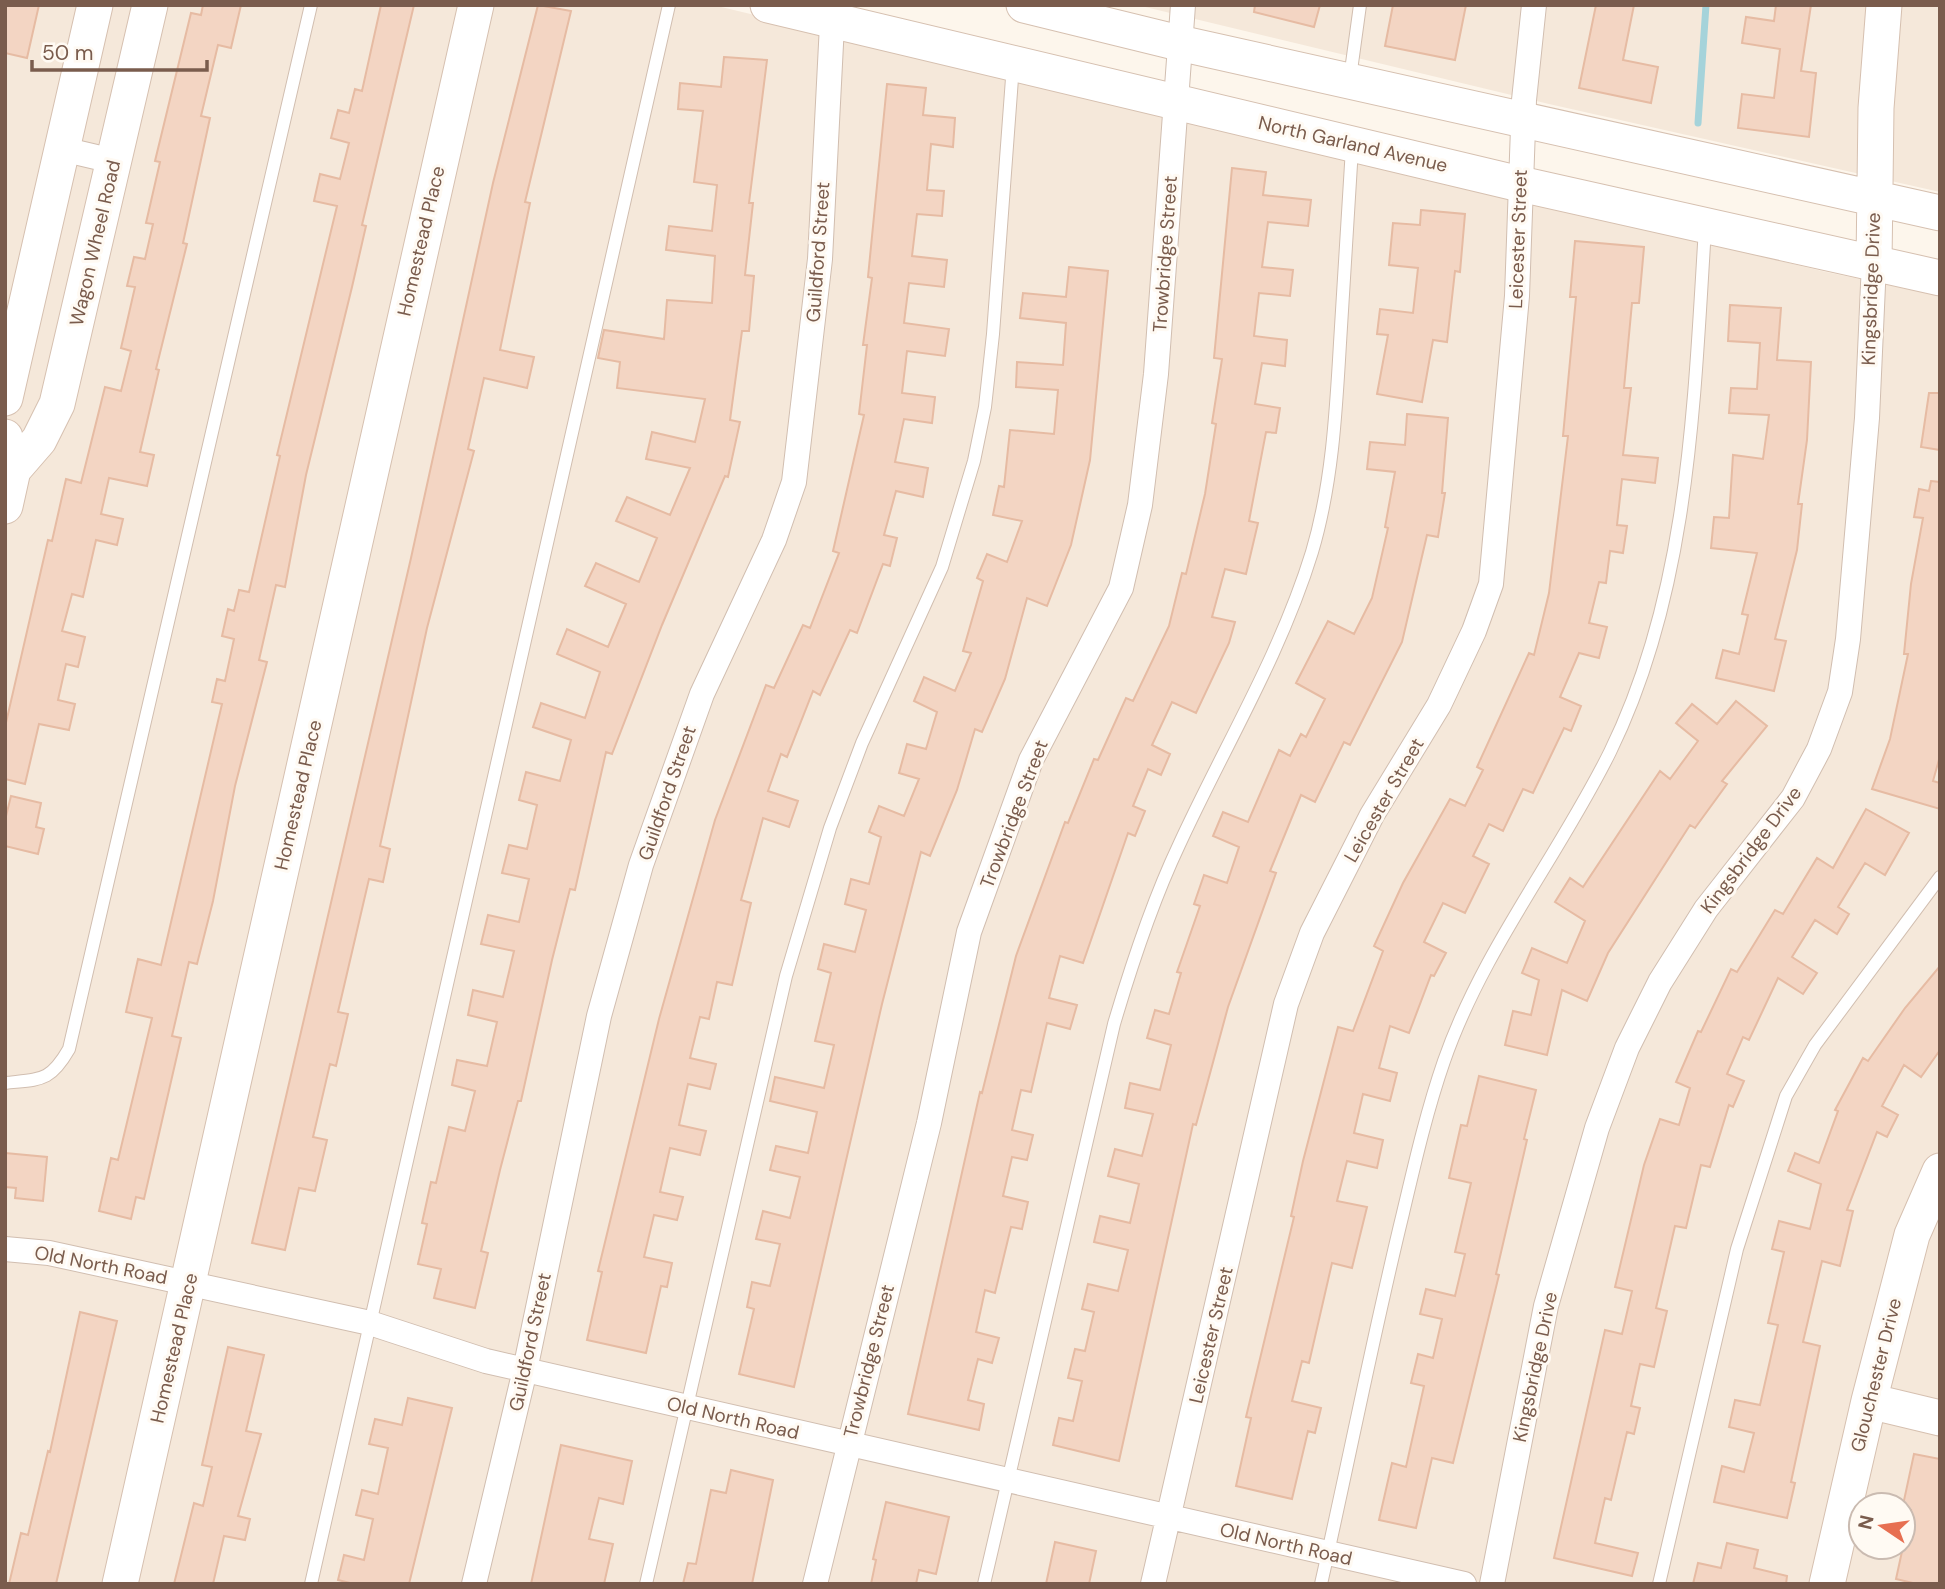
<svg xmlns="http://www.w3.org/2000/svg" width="1945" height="1589" font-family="'DM Sans',sans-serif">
	<rect width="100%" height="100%" fill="#fdf6ec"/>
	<!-- residential -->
	<path fill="#f5e8da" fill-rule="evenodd" d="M 5,5 L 713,5 L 1826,272 L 1940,296 L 1940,1584 L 5,1584 ZM 1861,1505 L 1903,1505 L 1903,1547 L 1861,1547 Z
		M 1137,5 L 1940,5 L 1940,192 L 1549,104 Z"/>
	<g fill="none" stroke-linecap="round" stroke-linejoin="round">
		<!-- stream -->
		<path stroke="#a5d3da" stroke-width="7" d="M 1698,123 L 1706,5"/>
	</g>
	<!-- building -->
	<path fill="#f3d5c3" stroke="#e6bba3" stroke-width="2" d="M 5,5 L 39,5 L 27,58 L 5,53 Z
		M 203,5 L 241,5 L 231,48 L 218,45 L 201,116 L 210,118 L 183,243 L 187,244 L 156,369 L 159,370 L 140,452 L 154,455 L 147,486 L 109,478 L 101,514 L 123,519 L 117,545 L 96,540 L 83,597 L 72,594 L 62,631 L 85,637 L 78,667 L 66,664 L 58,700 L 75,704 L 69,730 L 39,724 L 25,784 L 5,779 L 5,727 L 48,540 L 52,541 L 66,479 L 81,483 L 105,387 L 121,391 L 131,351 L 121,348 L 135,287 L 127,286 L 134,257 L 145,259 L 153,224 L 146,223 L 160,162 L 155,161 L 191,13 L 201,15 Z
		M 381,5 L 414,5 L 362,225 L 366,226 L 352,287 L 306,475 L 285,587 L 276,585 L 259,660 L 267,662 L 235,786 L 213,901 L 197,964 L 189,962 L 172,1036 L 181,1038 L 144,1199 L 136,1197 L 131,1219 L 99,1211 L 111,1158 L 118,1160 L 152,1018 L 126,1012 L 138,959 L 161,965 L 222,704 L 212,702 L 217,679 L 225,681 L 234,639 L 222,636 L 228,609 L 234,611 L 239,590 L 249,592 L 280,456 L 277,455 L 337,206 L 314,201 L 320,174 L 340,179 L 349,143 L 331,138 L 338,110 L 349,113 L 355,89 L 362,91 Z
		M 538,5 L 571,11 L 525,202 L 530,203 L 500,350 L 534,357 L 527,388 L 484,378 L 468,449 L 474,451 L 427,628 L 380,846 L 390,849 L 383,882 L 369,879 L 338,1012 L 348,1014 L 336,1066 L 330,1064 L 313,1137 L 327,1140 L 315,1191 L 299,1188 L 285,1250 L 252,1243 L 411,558 L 493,183 Z
		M 1255,5 L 1320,5 L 1314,27 L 1254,12 Z
		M 1393,5 L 1466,5 L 1455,60 L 1385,46 Z
		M 1596,5 L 1634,5 L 1623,60 L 1658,67 L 1651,103 L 1579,88 Z
		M 1776,5 L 1811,5 L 1801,71 L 1816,73 L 1809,137 L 1738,128 L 1742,94 L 1774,98 L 1780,49 L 1742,43 L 1746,17 L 1774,21 Z
		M 724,57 L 767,60 L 749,203 L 753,203 L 745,275 L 754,276 L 749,331 L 742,331 L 730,420 L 740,422 L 728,477 L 725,476 L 662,625 L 612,754 L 606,752 L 575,890 L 570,889 L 552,960 L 521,1101 L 518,1101 L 500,1170 L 481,1251 L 488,1253 L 475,1308 L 434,1298 L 441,1269 L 418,1264 L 427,1224 L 422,1223 L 431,1182 L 436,1183 L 449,1127 L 465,1131 L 475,1091 L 452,1085 L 457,1060 L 487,1066 L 497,1022 L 468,1015 L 473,990 L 503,997 L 514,951 L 481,944 L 488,915 L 519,922 L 529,879 L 502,873 L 509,845 L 527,849 L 537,805 L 519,800 L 526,772 L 560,781 L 571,740 L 533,727 L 541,703 L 585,718 L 600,672 L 557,654 L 567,629 L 608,647 L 626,604 L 585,586 L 596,563 L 639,582 L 657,538 L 616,521 L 627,497 L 670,515 L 690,468 L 646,459 L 652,432 L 695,442 L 705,399 L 617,388 L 620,362 L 598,358 L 604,330 L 664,339 L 667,300 L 712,303 L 715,256 L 666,250 L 669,226 L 712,231 L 717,185 L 694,182 L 703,111 L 678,109 L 680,83 L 721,87 Z
		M 887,84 L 926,88 L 923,115 L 955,118 L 953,147 L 931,144 L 927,190 L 944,191 L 942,216 L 917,214 L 912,256 L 947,260 L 944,287 L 909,283 L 904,323 L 949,329 L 945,356 L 907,351 L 902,393 L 935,397 L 932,423 L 904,419 L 895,462 L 928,468 L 923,497 L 896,491 L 884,535 L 897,538 L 890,566 L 883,564 L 857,633 L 850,630 L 820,695 L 813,691 L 787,757 L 781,754 L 768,791 L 798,801 L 789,827 L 763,818 L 741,900 L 751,903 L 732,985 L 717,982 L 709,1019 L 700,1017 L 690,1058 L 716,1064 L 710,1089 L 688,1084 L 679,1125 L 706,1131 L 700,1155 L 670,1148 L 660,1192 L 683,1197 L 677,1220 L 654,1215 L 644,1257 L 672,1263 L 667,1287 L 661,1286 L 646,1353 L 587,1340 L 602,1272 L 598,1271 L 659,1019 L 715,820 L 766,685 L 774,688 L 803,625 L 810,628 L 839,553 L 833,551 L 864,415 L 859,414 L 867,345 L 863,345 L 872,278 L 868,277 Z
		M 1232,168 L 1266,172 L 1263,195 L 1311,200 L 1308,226 L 1268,222 L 1262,267 L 1293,270 L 1290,296 L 1259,293 L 1254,336 L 1287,340 L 1285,366 L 1262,363 L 1255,404 L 1280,408 L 1276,433 L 1266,432 L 1249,521 L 1258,523 L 1246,574 L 1225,569 L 1212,617 L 1235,622 L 1229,643 L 1196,713 L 1172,702 L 1152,745 L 1170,754 L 1161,775 L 1148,769 L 1133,806 L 1145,811 L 1135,836 L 1128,833 L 1083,963 L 1060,956 L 1049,998 L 1077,1005 L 1070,1029 L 1047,1023 L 1031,1092 L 1021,1090 L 1012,1130 L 1033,1135 L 1027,1160 L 1012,1157 L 1003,1196 L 1028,1202 L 1022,1229 L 1011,1227 L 995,1293 L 985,1290 L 976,1332 L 999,1338 L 992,1363 L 978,1359 L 968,1400 L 984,1404 L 979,1430 L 908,1414 L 980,1092 L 982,1093 L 1016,956 L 1065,822 L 1068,823 L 1094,759 L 1098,760 L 1126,698 L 1133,701 L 1169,626 L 1182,573 L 1186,574 L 1205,494 L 1216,424 L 1212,423 L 1222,359 L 1214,358 Z
		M 1421,210 L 1465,214 L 1460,272 L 1455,271 L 1447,342 L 1433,340 L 1422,402 L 1377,394 L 1388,335 L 1377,334 L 1380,309 L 1413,313 L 1418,268 L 1389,265 L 1393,223 L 1420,225 Z
		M 1575,241 L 1644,247 L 1639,303 L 1632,303 L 1624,388 L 1631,388 L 1623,455 L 1658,458 L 1655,483 L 1622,479 L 1617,525 L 1627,526 L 1623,553 L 1610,551 L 1606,583 L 1599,582 L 1589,623 L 1607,627 L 1599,658 L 1579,653 L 1560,697 L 1581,706 L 1571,731 L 1564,728 L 1533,793 L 1523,789 L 1503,831 L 1489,824 L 1473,856 L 1489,864 L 1465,913 L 1443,903 L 1424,942 L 1446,953 L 1434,976 L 1431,975 L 1409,1033 L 1390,1026 L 1379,1068 L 1397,1073 L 1390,1101 L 1363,1094 L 1354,1133 L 1383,1140 L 1377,1168 L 1347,1161 L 1337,1201 L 1367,1207 L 1352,1268 L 1332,1263 L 1309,1363 L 1302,1361 L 1292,1401 L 1321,1408 L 1315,1433 L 1308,1431 L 1292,1499 L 1236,1486 L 1251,1418 L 1246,1417 L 1294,1217 L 1291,1216 L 1303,1161 L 1338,1027 L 1353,1031 L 1383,951 L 1374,946 L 1403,883 L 1450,799 L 1465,806 L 1483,770 L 1477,767 L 1529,653 L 1534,655 L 1549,593 L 1568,436 L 1563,436 L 1576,297 L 1570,297 Z
		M 1069,267 L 1108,271 L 1090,460 L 1071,545 L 1047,606 L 1027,598 L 1005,679 L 982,732 L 975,729 L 957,790 L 930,856 L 921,852 L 882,1004 L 794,1387 L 739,1374 L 754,1309 L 747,1307 L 752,1282 L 770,1286 L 780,1244 L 756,1239 L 763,1211 L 790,1218 L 800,1177 L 770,1170 L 776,1146 L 808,1153 L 817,1112 L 770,1101 L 775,1077 L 824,1088 L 834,1045 L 815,1041 L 831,973 L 818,969 L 824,944 L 855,952 L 866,910 L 845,904 L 851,879 L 869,884 L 881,837 L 869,832 L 879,806 L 904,816 L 919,779 L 899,773 L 907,744 L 926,749 L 937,712 L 914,701 L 924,677 L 955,691 L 971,653 L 963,651 L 983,581 L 977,578 L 987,554 L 1007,562 L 1022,521 L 993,515 L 999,486 L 1004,487 L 1010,430 L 1054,434 L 1058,390 L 1016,387 L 1017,362 L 1063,365 L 1066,323 L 1020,318 L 1023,293 L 1066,297 Z
		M 1730,305 L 1781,308 L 1777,360 L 1811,362 L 1807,440 L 1798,504 L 1802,504 L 1797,550 L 1775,639 L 1786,641 L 1774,691 L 1716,678 L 1723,650 L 1739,654 L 1748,615 L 1742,614 L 1757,553 L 1711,548 L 1714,517 L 1729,518 L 1733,455 L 1763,459 L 1769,415 L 1729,413 L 1731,388 L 1757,389 L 1760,343 L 1728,341 Z
		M 1929,393 L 1940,393 L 1940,450 L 1921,447 Z
		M 1407,414 L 1448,418 L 1442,493 L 1445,493 L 1438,537 L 1427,535 L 1402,642 L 1350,745 L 1344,742 L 1315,802 L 1301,795 L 1270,871 L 1276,873 L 1228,1007 L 1196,1125 L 1193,1124 L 1119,1461 L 1053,1445 L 1059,1418 L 1073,1421 L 1082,1381 L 1068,1378 L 1075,1349 L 1085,1351 L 1094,1312 L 1082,1309 L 1088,1284 L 1118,1291 L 1128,1250 L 1094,1242 L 1100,1216 L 1130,1223 L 1139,1184 L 1108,1176 L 1115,1149 L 1142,1156 L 1153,1114 L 1125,1108 L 1130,1083 L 1160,1090 L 1171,1045 L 1147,1038 L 1155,1010 L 1169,1014 L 1181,973 L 1177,972 L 1200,906 L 1194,904 L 1204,875 L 1227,883 L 1239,847 L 1213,836 L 1223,812 L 1248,822 L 1279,750 L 1290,756 L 1301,734 L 1306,737 L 1325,699 L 1296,683 L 1328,621 L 1354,634 L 1372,598 L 1388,528 L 1385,527 L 1395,472 L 1367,469 L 1370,442 L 1405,445 Z
		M 1931,481 L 1940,482 L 1940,756 L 1933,781 L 1940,783 L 1940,809 L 1872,789 L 1890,739 L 1908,654 L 1904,654 L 1911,584 L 1923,518 L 1914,517 L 1919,489 L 1929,491 Z
		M 1736,701 L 1767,726 L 1722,781 L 1727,784 L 1695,828 L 1690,825 L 1608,953 L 1587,1001 L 1562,990 L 1547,1055 L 1505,1045 L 1513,1011 L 1531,1015 L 1539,980 L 1522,973 L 1532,948 L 1567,963 L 1585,921 L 1555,902 L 1570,878 L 1583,887 L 1660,771 L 1670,779 L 1698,741 L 1676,723 L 1692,704 L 1717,724 Z
		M 11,796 L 41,803 L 36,827 L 44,829 L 38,854 L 5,846 L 5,820 Z
		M 1866,809 L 1909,833 L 1885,875 L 1865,863 L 1838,907 L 1849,914 L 1837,934 L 1815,920 L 1792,957 L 1817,973 L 1803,994 L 1778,978 L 1749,1040 L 1743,1037 L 1727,1074 L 1744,1081 L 1733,1107 L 1729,1105 L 1710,1167 L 1701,1165 L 1686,1228 L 1675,1226 L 1656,1308 L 1667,1311 L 1654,1367 L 1640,1364 L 1631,1406 L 1640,1408 L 1634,1434 L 1627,1432 L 1611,1500 L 1605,1498 L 1595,1543 L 1638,1553 L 1632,1576 L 1554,1558 L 1605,1330 L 1622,1334 L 1632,1291 L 1615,1287 L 1644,1165 L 1660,1119 L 1679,1125 L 1690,1088 L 1676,1082 L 1698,1031 L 1701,1032 L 1731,969 L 1737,972 L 1775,910 L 1783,914 L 1817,858 L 1833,868 Z
		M 1940,966 L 1940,1050 L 1921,1077 L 1904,1065 L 1882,1106 L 1898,1115 L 1887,1137 L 1877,1132 L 1847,1210 L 1853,1211 L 1840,1266 L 1822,1261 L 1803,1342 L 1820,1346 L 1791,1482 L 1795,1483 L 1787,1518 L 1714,1502 L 1722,1466 L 1744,1472 L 1754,1433 L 1729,1427 L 1735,1400 L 1760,1405 L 1778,1325 L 1768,1323 L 1784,1252 L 1772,1249 L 1779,1221 L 1810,1229 L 1821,1184 L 1788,1171 L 1795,1153 L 1819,1163 L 1838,1111 L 1835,1110 L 1863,1058 L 1868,1061 L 1905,1008 Z
		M 1479,1076 L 1536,1090 L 1524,1139 L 1527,1140 L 1496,1274 L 1499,1275 L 1453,1463 L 1432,1458 L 1416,1528 L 1379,1520 L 1392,1463 L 1406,1467 L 1424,1386 L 1411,1383 L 1418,1354 L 1433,1358 L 1442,1319 L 1420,1314 L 1426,1289 L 1455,1296 L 1465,1254 L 1455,1252 L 1471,1183 L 1449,1178 L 1461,1125 L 1467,1126 Z
		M 5,1153 L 47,1157 L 43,1201 L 15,1198 L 16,1188 L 5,1187 Z
		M 80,1312 L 117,1321 L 56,1584 L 9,1584 L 21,1533 L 28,1535 L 48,1451 L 50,1452 Z
		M 228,1347 L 264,1355 L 246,1431 L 261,1434 L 238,1516 L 250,1519 L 245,1540 L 224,1536 L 213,1584 L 174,1584 L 194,1503 L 203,1506 L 212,1467 L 202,1465 Z
		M 408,1398 L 452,1408 L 409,1584 L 354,1584 L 338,1580 L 344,1555 L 364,1560 L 373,1519 L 356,1515 L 362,1490 L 378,1494 L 388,1448 L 369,1444 L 375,1419 L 402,1425 Z
		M 561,1445 L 632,1461 L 623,1504 L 599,1498 L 589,1539 L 613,1544 L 604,1584 L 531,1584 Z
		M 1914,1454 L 1940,1459 L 1940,1584 L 1917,1584 L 1896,1579 L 1911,1510 L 1903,1508 L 1903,1505 Z
		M 731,1470 L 773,1480 L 752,1584 L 683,1584 L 688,1563 L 696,1564 L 711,1490 L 726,1493 Z
		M 886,1502 L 949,1517 L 936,1574 L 919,1570 L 916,1584 L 871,1584 L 876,1560 L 873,1559 Z
		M 1055,1542 L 1096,1551 L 1089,1584 L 1046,1584 Z
		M 1727,1543 L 1758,1550 L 1754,1568 L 1787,1576 L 1786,1584 L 1693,1584 L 1698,1563 L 1721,1568 Z"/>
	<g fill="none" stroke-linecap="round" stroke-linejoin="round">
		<!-- lane casing -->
		<g stroke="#d1beb0" stroke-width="14">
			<path id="lane" d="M 1350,78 L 1360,5
				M 5,1083 C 41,1079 50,1082 69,1049 L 311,5
				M 311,1584 L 669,5
				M 646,1584 L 786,976 L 830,828 L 862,743 L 942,567 L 974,461 L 985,407 L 993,334 L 1013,65
				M 984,1584 L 1114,1024 C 1132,963 1152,902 1179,845 C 1224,747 1280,656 1312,552 C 1332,485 1336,413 1340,343 C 1344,278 1348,213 1352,148
				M 1321,1584 C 1349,1460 1373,1336 1403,1213 C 1415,1162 1427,1110 1444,1061 C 1483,949 1558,857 1610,752 C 1689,591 1694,404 1705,228
				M 1659,1584 L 1737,1249 L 1786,1096 L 1815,1045 L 1940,877"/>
		</g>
		<!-- street casing -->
		<g stroke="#d1beb0" stroke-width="26">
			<path id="street" d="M 62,149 L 113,161
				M 5,1249 L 49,1253 L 370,1323 L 486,1361 L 1464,1584
				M 474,1584 L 525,1370 L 599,1016 L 641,865 L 702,694 L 774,540 L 794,482 L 820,259 L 833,5
				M 815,1584 L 929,1123 L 969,932 L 1031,760 L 1121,588 L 1140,505 L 1156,374 L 1183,5
				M 1153,1584 L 1286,1004 L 1312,933 L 1372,815 L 1439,705 L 1474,631 L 1491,584 L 1517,296 L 1524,100 L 1534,5
				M 1492,1584 L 1546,1306 L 1597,1128 L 1627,1048 L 1660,982 L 1706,909 L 1793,798 L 1819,749 L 1840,692 L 1848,639 L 1867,418 L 1874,263"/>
		</g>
		<!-- secondary casing -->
		<g stroke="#d6c0b0" stroke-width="37">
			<path id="secondary" d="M 768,5 L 1520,184 L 1940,278
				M 1024,5 L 1179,43 L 1940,213
				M 1874,263 L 1876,108 L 1884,5
				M 5,398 L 95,5
				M 5,437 L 13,470 L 5,506
				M 13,470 L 39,440 L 57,404 L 150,5
				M 1869,1401 L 1940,1418
				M 120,1584 L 476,5
				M 1827,1584 L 1869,1401 L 1912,1235 L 1940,1171"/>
		</g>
		<!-- lane -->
		<use href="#lane" stroke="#fff" stroke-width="12"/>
		<!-- street -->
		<use href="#street" stroke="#fff" stroke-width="24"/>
		<!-- secondary -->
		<use href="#secondary" stroke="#fff" stroke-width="35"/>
	</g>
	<g text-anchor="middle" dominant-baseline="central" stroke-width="6" stroke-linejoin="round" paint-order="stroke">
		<!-- street labels -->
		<g font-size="19" fill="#7a5c4d" stroke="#fffaf3">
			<text transform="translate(1353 144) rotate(13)">North Garland Avenue</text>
			<text transform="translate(1518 239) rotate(-88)">Leicester Street</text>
			<text transform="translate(421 241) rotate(-77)">Homestead Place</text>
			<text transform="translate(95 243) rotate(-77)">Wagon Wheel Road</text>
			<text transform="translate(818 252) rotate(-86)">Guildford Street</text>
			<text transform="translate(1165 254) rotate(-86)">Trowbridge Street</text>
			<text transform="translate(1871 289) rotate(-88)">Kingsbridge Drive</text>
			<text transform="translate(667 793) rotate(-71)">Guildford Street</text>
			<text transform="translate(298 795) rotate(-77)">Homestead Place</text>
			<text transform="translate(1384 800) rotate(-60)">Leicester Street</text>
			<text transform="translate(1014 814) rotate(-69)">Trowbridge Street</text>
			<text transform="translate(1751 850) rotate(-53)">Kingsbridge Drive</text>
			<text transform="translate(101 1265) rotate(11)">Old North Road</text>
			<text transform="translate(1211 1335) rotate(-77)">Leicester Street</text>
			<text transform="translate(530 1342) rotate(-78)">Guildford Street</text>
			<text transform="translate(174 1348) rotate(-77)">Homestead Place</text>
			<text transform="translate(869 1361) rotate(-76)">Trowbridge Street</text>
			<text transform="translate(1535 1367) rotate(-78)">Kingsbridge Drive</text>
			<text transform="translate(1876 1375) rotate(-76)">Glouchester Drive</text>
			<text transform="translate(733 1418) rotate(13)">Old North Road</text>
			<text transform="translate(1286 1544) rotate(13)">Old North Road</text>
		</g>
	</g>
	<!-- border -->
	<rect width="1945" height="1589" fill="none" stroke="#7a5c4d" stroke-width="14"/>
	<!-- north arrow -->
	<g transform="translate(1882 1526) rotate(283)"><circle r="33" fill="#fffaf3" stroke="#cabbb1" stroke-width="2"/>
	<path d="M0-5L12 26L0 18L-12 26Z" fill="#e76f51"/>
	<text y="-10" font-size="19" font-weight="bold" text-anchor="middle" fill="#7a5c4d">N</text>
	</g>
	<!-- scale -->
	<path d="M32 60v10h175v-10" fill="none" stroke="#7a5c4d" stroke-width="3.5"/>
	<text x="42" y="60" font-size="21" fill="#7a5c4d" stroke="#fffaf3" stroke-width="5" paint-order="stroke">50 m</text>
</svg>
